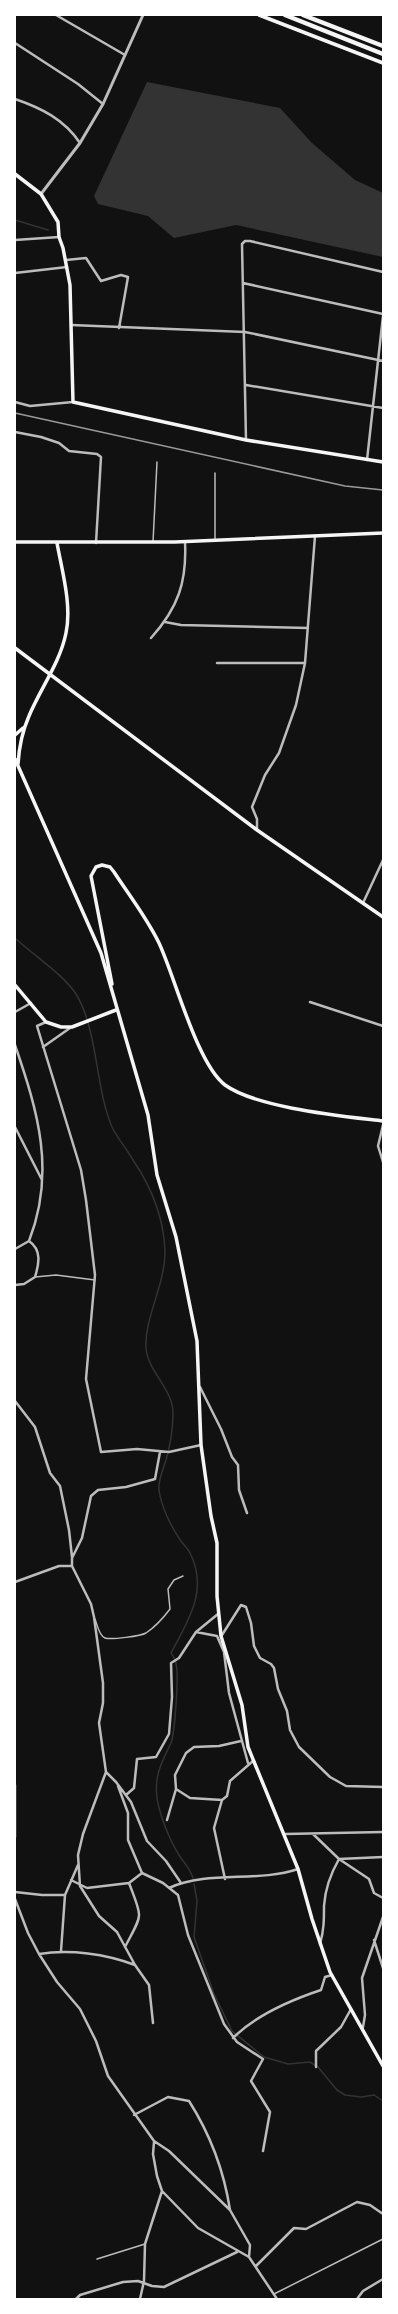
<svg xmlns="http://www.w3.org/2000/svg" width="398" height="2314" font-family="Barlow,sans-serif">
	<rect width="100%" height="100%" fill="#111"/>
	<!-- water -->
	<path fill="#333" d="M 147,82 L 280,108 L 312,143 L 355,180 L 383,193 L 383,257 L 236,225 L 174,238 L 148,216 L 98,204 L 94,196 Z"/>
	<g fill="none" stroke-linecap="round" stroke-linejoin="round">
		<!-- stream -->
		<path stroke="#333" stroke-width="1.5" d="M 15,220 L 48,230
			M 15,938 C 33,955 63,974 76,994 C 98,1030 95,1087 112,1127 C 117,1138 127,1149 133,1160 C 152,1188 164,1217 165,1252 C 165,1285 144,1319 146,1348 C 148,1372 173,1389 173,1413 C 173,1427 170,1446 166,1460 C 163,1470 158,1479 159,1490 C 161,1506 171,1527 181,1541 C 184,1545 188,1549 190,1553 C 209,1590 188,1621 171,1653 C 173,1656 176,1660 176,1664 C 179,1674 175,1732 171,1743 C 162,1762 154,1775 157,1798 C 160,1816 169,1839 179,1855 C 184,1863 190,1868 193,1878
			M 194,1884 L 197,1901 L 194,1937 L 214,1994 L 232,2031 L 264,2057 L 288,2064 L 310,2062 L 318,2067 L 337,2090 L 345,2095 L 361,2097 L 374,2095 L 383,2101"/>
		<!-- service -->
		<path stroke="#bcbcbc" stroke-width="1.5" d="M 215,473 L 215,539
			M 153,542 L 157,462
			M 35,1277 L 56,1275 L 95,1280
			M 95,1619 C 97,1624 99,1636 105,1638 C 111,1640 141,1636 146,1633 C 155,1627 164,1617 170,1609 L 168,1589 L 174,1580 L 183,1576
			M 97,2259 L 145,2244
			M 274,2294 L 383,2239"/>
		<!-- minor -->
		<path stroke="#bcbcbc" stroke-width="2.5" d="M 56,15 L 125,55
			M 15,43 L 78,84 L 103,104
			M 15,99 C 41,108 64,119 80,143
			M 15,240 L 59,237
			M 66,260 L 86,258 L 101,281 L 121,275 L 128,277 L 119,328
			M 15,273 L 67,267
			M 243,283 L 383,314
			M 71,325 L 245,332 L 383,361
			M 246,385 L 383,408
			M 15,402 L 30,406 L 73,402
			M 15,432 L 41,437 L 59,443 L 69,451 L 97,454 L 101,457 L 96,543
			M 246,440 L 242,244 L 245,241 L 250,241 L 383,272
			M 367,460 L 383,316
			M 165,622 L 181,625 L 308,628
			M 151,638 C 178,608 187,582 185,542
			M 217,663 L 305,663
			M 257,830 L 257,819 L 252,807 L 265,775 L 279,753 L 296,705 L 305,663 L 315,536
			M 363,903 L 383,860
			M 310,1002 L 383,1026
			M 15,1012 L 31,1003
			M 46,1022 L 37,1026 L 81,1170 L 86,1200 L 95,1275 L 86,1379 L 101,1452 L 137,1449 L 169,1452 L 201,1445
			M 15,1045 C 38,1112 56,1172 29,1241
			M 43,1047 L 70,1028
			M 383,1125 L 378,1146 L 383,1162
			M 15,1127 L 42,1180
			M 15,1249 L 29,1241 C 42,1250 39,1264 35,1277 L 24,1284 L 15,1285
			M 200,1387 L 221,1429 L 232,1457 L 238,1465 L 239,1490 L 247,1513
			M 15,1401 L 35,1427 L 50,1473 L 60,1486 L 69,1530 L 72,1557
			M 160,1452 L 155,1479 L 126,1487 L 98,1490 L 91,1496 L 82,1538 L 72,1558 L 72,1566 L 91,1604 L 94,1617 L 103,1683 L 103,1703 L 99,1723 L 106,1772 L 116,1782 L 131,1802 L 147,1841 L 166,1861 L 181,1883
			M 15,1582 L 59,1566 L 72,1566
			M 196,1632 L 217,1636 L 224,1652 L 229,1693 L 248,1763
			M 222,1635 L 241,1605 L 246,1607 L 251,1623 L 254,1646 L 260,1658 L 271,1664 L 274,1668 L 278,1689 L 287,1711 L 290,1730 L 299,1747 L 330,1777 L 346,1786 L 383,1787
			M 106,1772 L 83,1834 L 78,1855 L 80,1886 L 99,1916 L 117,1932 L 135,1965 L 149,1985 L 153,2023
			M 15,1785 L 15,1837
			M 118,1786 L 128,1813 L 128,1840 L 142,1873
			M 176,1789 L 190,1798 L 222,1800
			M 126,1795 L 134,1788 L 137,1759 L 156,1757 L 169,1734 L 172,1697 L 171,1663 L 179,1658 L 196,1632 L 218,1614
			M 167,1820 L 176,1789 L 175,1775 L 186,1753 L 194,1747 L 219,1746 L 241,1741
			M 285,1834 L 383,1832
			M 313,1834 L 339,1859 L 369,1879 L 374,1893 L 383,1898
			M 142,1873 L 163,1883 L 178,1895 L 188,1935 L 224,2024 L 237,2042 L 263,2059 L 251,2081 L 270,2112 L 263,2151
			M 225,1879 L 214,1828 L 222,1800 L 227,1796 L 230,1781 L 253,1761
			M 71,1880 L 87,1888 L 129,1883 L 142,1873
			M 169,1888 C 209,1870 257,1883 298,1869
			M 15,1892 L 42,1895 L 65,1895
			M 15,1899 L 28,1933 L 39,1954 L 57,1982 L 80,2009 L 96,2041 L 108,2076 L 154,2141 L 169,2151 L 230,2210 L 250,2245 L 249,2257 L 277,2299
			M 374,1940 L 383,1968
			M 320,1944 C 324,1930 324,1920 324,1906 C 325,1890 331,1873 339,1859 L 383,1857
			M 125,1947 C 143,1912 143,1920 129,1883
			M 61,1951 L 65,1895 L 78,1865
			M 39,1954 C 70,1949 106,1954 135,1965
			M 363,2027 L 365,2015 L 362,1978 L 383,1917
			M 233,2038 C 255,2016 291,2000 321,1990 L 325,1977 L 332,1975
			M 316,2067 L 316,2051 L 341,2027 L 351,2009
			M 134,2115 L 168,2097 L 189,2101 C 210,2134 224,2171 230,2210
			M 154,2142 L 153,2154 L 157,2176 L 162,2191 L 198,2228 L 249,2257
			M 256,2266 L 294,2228 L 306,2229 L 357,2202 L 370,2205 L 383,2214
			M 76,2299 L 80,2295 L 123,2282 L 138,2281 L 152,2286 L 164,2287 L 237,2252
			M 140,2299 L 144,2281 L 145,2244 L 162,2191
			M 357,2299 L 363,2291 L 383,2279"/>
		<!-- tertiary -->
		<path stroke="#bcbcbc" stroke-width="3" d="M 41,194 L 80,143 L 103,104 L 143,15"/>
		<!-- secondary -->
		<path stroke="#f5f5f5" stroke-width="3.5" d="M 259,15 L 383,63
			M 15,174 L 41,194 L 58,222 L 59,237 L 63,248 L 70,285 L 73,402 L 246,440 L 383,462
			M 15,542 L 175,542 L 383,533
			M 15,648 L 257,830 L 383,917
			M 15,735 L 23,728
			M 15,759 L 101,953 L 148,1115 L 157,1175 L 176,1237 L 197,1341 L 201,1445 L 211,1516 L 217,1543 L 217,1596 L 221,1636 L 242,1705 L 248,1747 L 298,1869 L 312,1919 L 330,1972 L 383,2066
			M 18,764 C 19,747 22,732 29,716 C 40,689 60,663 66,633 C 72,605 62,571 57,543
			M 112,984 L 91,876 L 96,867 L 102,865 L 110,867 L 114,872 C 129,895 147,918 159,943 C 175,977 197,1064 225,1085 C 257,1108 342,1116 383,1121
			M 15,985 L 46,1022 L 61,1027 L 72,1027 L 116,1010"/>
		<!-- trunk -->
		<path stroke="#f5f5f5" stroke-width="4.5" d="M 285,15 L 383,54
			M 303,15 L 383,46"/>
		<!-- rail -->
		<path stroke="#9a9a9a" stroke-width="1.5" d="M 15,413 L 345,486 L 383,490"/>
	</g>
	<!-- border -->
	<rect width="398" height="2314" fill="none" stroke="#ffffff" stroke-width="32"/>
</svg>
